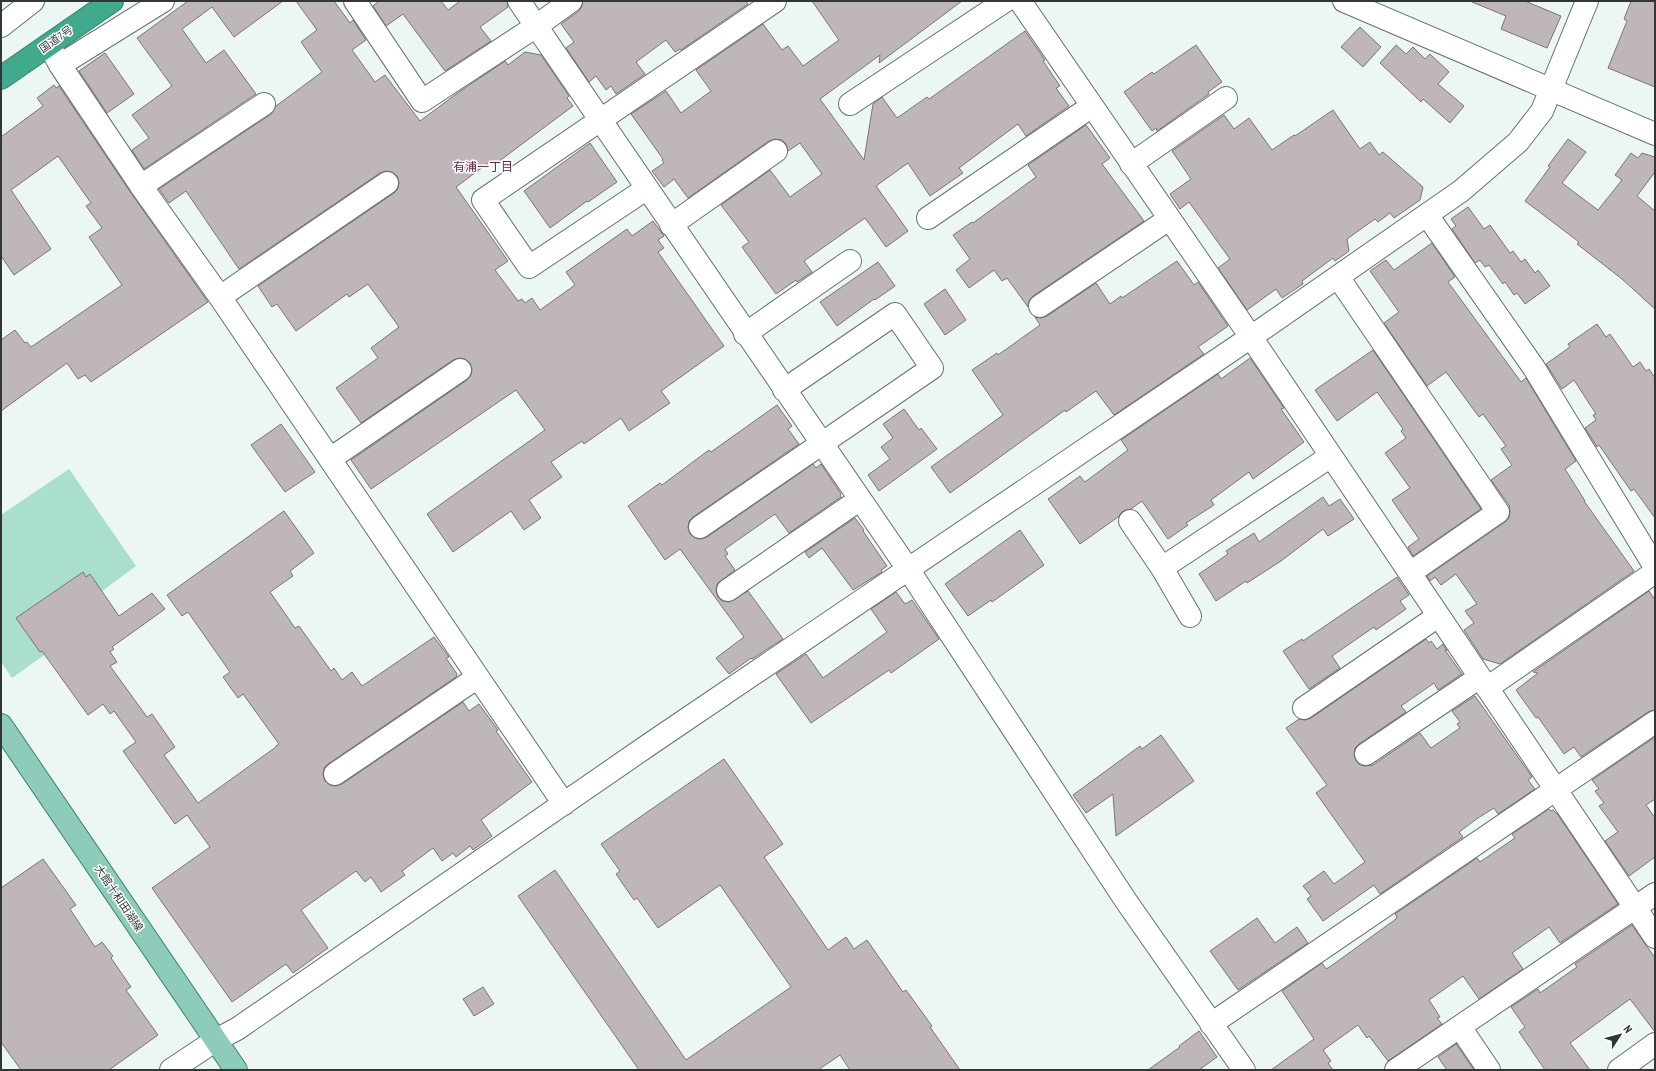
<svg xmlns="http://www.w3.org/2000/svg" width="1656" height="1071" font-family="'PT Sans Narrow','Noto Sans JP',sans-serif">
	<rect width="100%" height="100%" fill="#ecf7f3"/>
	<!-- green -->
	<path fill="#aadfcd" d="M 69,469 L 136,566 L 101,592 L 112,607 L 12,678 L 1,662 L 1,515 Z"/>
	<!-- building -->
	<path fill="#bfb6ba" stroke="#7c7377" d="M 188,1 L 283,1 L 234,37 L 212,7 L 182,29 L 206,63 L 224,50 L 256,94 L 144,169 L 132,150 L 149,138 L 132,115 L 172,86 L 137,38 Z
		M 296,1 L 334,1 L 350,23 L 353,20 L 366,40 L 352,50 L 375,82 L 385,75 L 420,121 L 459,92 L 505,61 L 508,65 L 525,52 L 541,55 L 569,96 L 567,98 L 573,106 L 494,165 L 491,161 L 456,187 L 508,261 L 495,270 L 518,301 L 522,299 L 525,303 L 532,298 L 540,310 L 575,285 L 566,272 L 627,229 L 632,236 L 653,221 L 664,236 L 658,240 L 664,248 L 658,252 L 724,346 L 661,391 L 670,403 L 629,431 L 621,418 L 584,444 L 582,441 L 551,462 L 562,477 L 529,500 L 541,518 L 524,530 L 511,511 L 453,552 L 427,514 L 545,430 L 516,390 L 371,489 L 351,460 L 467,380 L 471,375 L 472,369 L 470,363 L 465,359 L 459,358 L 453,360 L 361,423 L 336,388 L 378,358 L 371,348 L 399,327 L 368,284 L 349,297 L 347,294 L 296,331 L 277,304 L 272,307 L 258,286 L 394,193 L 398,189 L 399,182 L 397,176 L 392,172 L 386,171 L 380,173 L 239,269 L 186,191 L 169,203 L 159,189 L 271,114 L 276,106 L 322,72 L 301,42 L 317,30 Z
		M 379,1 L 441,1 L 448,10 L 460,1 L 507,1 L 508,7 L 480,27 L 491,41 L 445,71 L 403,14 L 386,26 L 373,6 Z
		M 583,1 L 746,1 L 748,4 L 681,50 L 680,49 L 675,52 L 666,40 L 636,62 L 645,74 L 616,94 L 611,86 L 606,90 L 596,76 L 589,82 L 566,48 L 574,42 L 561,24 L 579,11 L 582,6 Z
		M 812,1 L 962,1 L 879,63 L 880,55 L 820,99 L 864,160 L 873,104 L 882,97 L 897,118 L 927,97 L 929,99 L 1025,31 L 1045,60 L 1043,61 L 1060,86 L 1056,88 L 1069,106 L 1026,136 L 1018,124 L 959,168 L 963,173 L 930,196 L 908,163 L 876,186 L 908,231 L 886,247 L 865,218 L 804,261 L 812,272 L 797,282 L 796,280 L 776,294 L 742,247 L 749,242 L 721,205 L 770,170 L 790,197 L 822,174 L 800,143 L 788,151 L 786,144 L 782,140 L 775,139 L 769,141 L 688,198 L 674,179 L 664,187 L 652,171 L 664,163 L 662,160 L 663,159 L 631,114 L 666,91 L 681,113 L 711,91 L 696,70 L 763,24 L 782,50 L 788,46 L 803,66 L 839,40 Z
		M 1473,1 L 1525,1 L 1561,16 L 1547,48 L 1501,29 L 1506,16 L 1472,2 Z
		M 1631,1 L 1655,1 L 1655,87 L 1608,68 L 1627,21 L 1624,19 Z
		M 1360,27 L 1381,47 L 1363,67 L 1341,47 Z
		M 1196,45 L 1222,82 L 1208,92 L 1209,94 L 1157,131 L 1156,128 L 1152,131 L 1124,92 L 1152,72 L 1154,74 Z
		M 1396,45 L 1406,54 L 1413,47 L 1425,59 L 1430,54 L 1449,72 L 1438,84 L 1464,106 L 1450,123 L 1423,99 L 1421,102 L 1380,63 Z
		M 105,53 L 134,94 L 107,113 L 79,71 Z
		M 54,85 L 56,88 L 59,86 L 131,193 L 208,302 L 91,382 L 85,375 L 78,379 L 67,363 L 1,411 L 1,340 L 15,330 L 25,343 L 27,342 L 31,347 L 122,285 L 89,237 L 102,228 L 86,206 L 91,203 L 58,156 L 11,190 L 51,249 L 14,275 L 1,256 L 1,137 L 43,106 L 37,98 Z
		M 1333,110 L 1360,149 L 1370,142 L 1379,155 L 1383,152 L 1423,187 L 1420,200 L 1394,218 L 1390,213 L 1378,222 L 1375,219 L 1347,239 L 1349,251 L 1335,261 L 1333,258 L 1302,281 L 1303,284 L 1282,298 L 1276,289 L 1247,310 L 1218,268 L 1230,259 L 1189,202 L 1180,209 L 1170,194 L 1191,179 L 1172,151 L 1224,115 L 1234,129 L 1249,118 L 1272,150 L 1294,135 L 1295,136 Z
		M 1086,125 L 1110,158 L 1102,164 L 1144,221 L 1033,296 L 1029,301 L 1028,307 L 1007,278 L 1002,281 L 994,270 L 969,288 L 956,270 L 970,259 L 953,235 L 972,222 L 973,223 L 1036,177 L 1028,165 Z
		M 1568,139 L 1586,152 L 1562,183 L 1598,210 L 1622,180 L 1615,175 L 1631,153 L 1638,158 L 1642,153 L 1655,157 L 1655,172 L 1637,196 L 1655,211 L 1655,309 L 1622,279 L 1577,244 L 1579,242 L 1525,201 L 1550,167 L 1548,166 Z
		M 590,143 L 617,182 L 588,202 L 587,201 L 550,228 L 524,191 Z
		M 1468,207 L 1484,229 L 1490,225 L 1510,253 L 1513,251 L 1521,262 L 1525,259 L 1535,273 L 1538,270 L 1550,286 L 1525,304 L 1517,293 L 1514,295 L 1505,282 L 1503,284 L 1489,265 L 1485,267 L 1480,260 L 1475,263 L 1452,229 L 1456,226 L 1451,219 Z
		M 1432,243 L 1455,277 L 1448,282 L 1521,382 L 1526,378 L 1576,461 L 1565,469 L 1585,501 L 1584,501 L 1634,571 L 1500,664 L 1483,659 L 1464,630 L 1474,623 L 1465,611 L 1477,604 L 1456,574 L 1441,585 L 1435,577 L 1430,581 L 1427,576 L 1505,522 L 1509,518 L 1510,511 L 1509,505 L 1491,480 L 1512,465 L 1501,449 L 1506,446 L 1483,414 L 1479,417 L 1446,372 L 1427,386 L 1384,323 L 1399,312 L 1370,271 L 1386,260 L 1394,270 Z
		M 1177,261 L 1194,285 L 1198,282 L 1228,326 L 1198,347 L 1204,354 L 1114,415 L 1096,391 L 1066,412 L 1065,410 L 950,493 L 931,467 L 1003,415 L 972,370 L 997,353 L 998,355 L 1040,325 L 1035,317 L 1041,318 L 1047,316 L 1096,283 L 1110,304 L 1121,296 L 1122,298 Z
		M 878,262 L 895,286 L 875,300 L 874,299 L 837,326 L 820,302 Z
		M 945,289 L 966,320 L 945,335 L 924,304 Z
		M 1597,324 L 1606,337 L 1610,334 L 1633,367 L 1640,362 L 1646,371 L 1649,369 L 1655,378 L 1655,518 L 1634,489 L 1631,491 L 1599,445 L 1597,447 L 1585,428 L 1596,420 L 1593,415 L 1596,414 L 1574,380 L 1562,389 L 1546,364 L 1570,347 L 1568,344 Z
		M 1373,350 L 1481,509 L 1413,556 L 1408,547 L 1419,539 L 1392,500 L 1410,488 L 1385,453 L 1406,438 L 1401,431 L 1403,429 L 1377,392 L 1337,421 L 1315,390 Z
		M 1250,358 L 1284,408 L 1281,409 L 1304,442 L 1253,479 L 1249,472 L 1211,500 L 1214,505 L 1186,523 L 1188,525 L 1168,539 L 1142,501 L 1131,509 L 1123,511 L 1118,517 L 1080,544 L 1048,499 L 1080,476 L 1085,482 L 1128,450 L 1121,440 L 1218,374 L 1221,379 Z
		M 777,405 L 792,426 L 788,429 L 799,444 L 693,517 L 689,521 L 688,528 L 690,534 L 695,538 L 701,539 L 707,537 L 813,464 L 816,468 L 821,464 L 841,494 L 840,495 L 841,497 L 789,533 L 775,514 L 725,549 L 728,554 L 725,556 L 735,570 L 717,584 L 716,591 L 718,597 L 722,601 L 729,602 L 748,591 L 783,639 L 752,659 L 751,658 L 729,674 L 716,658 L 744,637 L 680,549 L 665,560 L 628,506 L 660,483 L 662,485 L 709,450 L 711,452 Z
		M 904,409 L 919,430 L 921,428 L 937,449 L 879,491 L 868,475 L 890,459 L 881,447 L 893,438 L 883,424 Z
		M 281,424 L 315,472 L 285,492 L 251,445 Z
		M 1323,497 L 1329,506 L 1340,499 L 1354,519 L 1328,536 L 1323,529 L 1281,561 L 1247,583 L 1246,581 L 1216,601 L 1199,574 L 1228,554 L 1226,551 L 1254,533 L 1259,542 Z
		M 284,511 L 314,553 L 290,571 L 293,576 L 270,592 L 295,628 L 299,626 L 331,671 L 334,668 L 342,680 L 352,672 L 362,686 L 434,637 L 449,657 L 446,658 L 457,674 L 456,677 L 328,764 L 324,768 L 323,775 L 325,781 L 330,785 L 336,786 L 342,784 L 463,702 L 469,711 L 479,704 L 498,730 L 496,731 L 532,782 L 481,820 L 492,836 L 473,850 L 470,846 L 456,857 L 453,853 L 442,861 L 433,848 L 402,871 L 405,875 L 381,892 L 371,877 L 365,882 L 356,871 L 301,910 L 328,948 L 293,973 L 286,964 L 232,1002 L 152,888 L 210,847 L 187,815 L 175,824 L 123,751 L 136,742 L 114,711 L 110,714 L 103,704 L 88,715 L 42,651 L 40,652 L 16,618 L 83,572 L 86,577 L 90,574 L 119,616 L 152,593 L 165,609 L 112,647 L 114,649 L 110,652 L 117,662 L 110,666 L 147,717 L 152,714 L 175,747 L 164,755 L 198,803 L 276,747 L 276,746 L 279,744 L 243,694 L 238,698 L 223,677 L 230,672 L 188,612 L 182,616 L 167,595 Z
		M 855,518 L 864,530 L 863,531 L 887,566 L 881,570 L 882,572 L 853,590 L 822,548 L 809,558 L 805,552 Z
		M 1020,530 L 1044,565 L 992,602 L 991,600 L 968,616 L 945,584 Z
		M 1397,577 L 1409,595 L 1400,601 L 1406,609 L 1376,630 L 1374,627 L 1332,656 L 1340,668 L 1309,689 L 1283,651 L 1302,639 L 1303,641 Z
		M 1649,591 L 1655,600 L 1655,710 L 1648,712 L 1581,757 L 1574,747 L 1564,754 L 1538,717 L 1536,718 L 1516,690 L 1538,673 L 1533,672 Z
		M 896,592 L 905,604 L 912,600 L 939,639 L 891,673 L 889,670 L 811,723 L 776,674 L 806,654 L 823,678 L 887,632 L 871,609 Z
		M 1426,639 L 1429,643 L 1431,641 L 1437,649 L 1443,644 L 1447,651 L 1445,650 L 1462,674 L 1438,690 L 1434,683 L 1401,706 L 1406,712 L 1359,744 L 1355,748 L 1354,754 L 1356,761 L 1360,765 L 1366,766 L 1373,765 L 1420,733 L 1431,748 L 1460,728 L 1457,724 L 1460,722 L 1452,711 L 1475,696 L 1532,777 L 1528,780 L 1535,789 L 1498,814 L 1494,808 L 1478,818 L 1459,832 L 1463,837 L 1380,894 L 1374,885 L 1323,921 L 1307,899 L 1311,896 L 1303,886 L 1324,871 L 1334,884 L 1365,862 L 1316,793 L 1327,785 L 1286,728 L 1299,719 L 1305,720 L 1311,718 Z
		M 1161,735 L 1194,781 L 1116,836 L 1113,794 L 1086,813 L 1073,795 L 1140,746 L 1142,749 Z
		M 1655,737 L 1655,799 L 1646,805 L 1655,818 L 1655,857 L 1629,876 L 1605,841 L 1618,832 L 1599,806 L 1604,803 L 1595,791 L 1599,789 L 1592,780 Z
		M 724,759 L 783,844 L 764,857 L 828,950 L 846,937 L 854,949 L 867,940 L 903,992 L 906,990 L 932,1026 L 930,1027 L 960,1070 L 850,1070 L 840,1055 L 818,1070 L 639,1070 L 518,896 L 555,870 L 686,1060 L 791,987 L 720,885 L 658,928 L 637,898 L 634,900 L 616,874 L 620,871 L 601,844 Z
		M 1549,809 L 1551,811 L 1553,810 L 1558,815 L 1618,904 L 1560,943 L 1549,927 L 1512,953 L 1523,969 L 1479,999 L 1463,976 L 1429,1000 L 1440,1017 L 1437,1018 L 1442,1024 L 1388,1061 L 1369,1036 L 1367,1038 L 1358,1025 L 1323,1050 L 1331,1061 L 1328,1063 L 1333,1070 L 1271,1070 L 1314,1039 L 1282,991 L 1322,963 L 1326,969 L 1331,966 L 1396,919 L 1397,917 L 1395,914 L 1477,858 L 1480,862 L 1515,838 L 1512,834 Z
		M 43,859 L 76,905 L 70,909 L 95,947 L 102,942 L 113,956 L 111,958 L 131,987 L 126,990 L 158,1035 L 109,1070 L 21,1070 L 1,1042 L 1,888 Z
		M 1257,918 L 1275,943 L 1297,927 L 1308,943 L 1238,990 L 1210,951 Z
		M 1632,925 L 1655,958 L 1655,1032 L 1630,999 L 1570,1043 L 1590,1070 L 1545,1070 L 1519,1032 L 1525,1027 L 1511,1007 L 1538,989 L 1540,993 L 1577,967 L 1575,964 Z
		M 483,987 L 494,1004 L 474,1016 L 463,999 Z
		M 1199,1031 L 1217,1057 L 1199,1070 L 1148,1070 L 1180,1047 L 1179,1046 Z
		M 1456,1044 L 1459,1048 L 1474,1070 L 1447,1070 L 1438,1057 Z"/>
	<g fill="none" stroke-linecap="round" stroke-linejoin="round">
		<!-- minor casing -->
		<g stroke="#67706d" stroke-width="24">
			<path id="minor" d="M 355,1 L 422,101 L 535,27 L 571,1
				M 519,1 L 908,569 L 1126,901 L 1244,1070
				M 1020,1 L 1251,337 L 1655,937
				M 1344,1 L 1655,134
				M 1,26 L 33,1
				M 49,45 L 60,65 L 141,186 L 220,297 L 564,804
				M 60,65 L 163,1
				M 850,104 L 1005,1
				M 1131,164 L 1226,98
				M 141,186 L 264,104
				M 646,189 L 529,267 L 483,200 L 775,1
				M 1427,215 L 1534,368 L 1655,567
				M 928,218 L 1092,106
				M 671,225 L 776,151
				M 1338,277 L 1498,512 L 1410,573
				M 220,297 L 387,183
				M 1040,306 L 1169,219
				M 745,334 L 850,261
				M 330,459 L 460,370
				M 1130,521 L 1162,568
				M 700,527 L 932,368 L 895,314 L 784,390
				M 728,590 L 859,500
				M 1190,616 L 1162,568 L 1331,456
				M 1487,688 L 1655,572
				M 1304,708 L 1438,616
				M 1366,754 L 1480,677
				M 335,774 L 478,677
				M 1211,1024 L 1655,722
				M 1460,1027 L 1489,1070
				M 171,1070 L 216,1040 L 237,1029 L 650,744 L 1251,337 L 1461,191 L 1518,142 L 1542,111 L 1587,1
				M 1396,1070 L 1655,894
				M 1619,1070 L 1655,1044"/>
		</g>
		<!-- major casing -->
		<g stroke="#3c816e" stroke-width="24">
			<path id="major" d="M 1,725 L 236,1070"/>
		</g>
		<!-- highway casing -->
		<g stroke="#3c816e" stroke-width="24">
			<path id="highway" d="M 1,78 L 112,1"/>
		</g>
		<!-- minor -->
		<use href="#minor" stroke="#fff" stroke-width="22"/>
		<!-- major -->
		<use href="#major" stroke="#8dcbbb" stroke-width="22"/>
		<!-- highway -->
		<use href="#highway" stroke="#41a98d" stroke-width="22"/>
	</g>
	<g text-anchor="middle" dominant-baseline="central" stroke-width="3" stroke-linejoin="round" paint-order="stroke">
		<!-- street labels -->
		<g font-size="11" fill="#323635" stroke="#fff">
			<text transform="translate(56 39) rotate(-35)">国道7号</text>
			<text transform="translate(119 898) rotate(56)">大館十和田湖線</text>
		</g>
		<!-- neighbourhood labels -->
		<g font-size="12" fill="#652547" stroke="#fff">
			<text x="483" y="166">有浦一丁目</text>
		</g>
	</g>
	<!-- border -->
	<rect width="1656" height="1071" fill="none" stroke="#323635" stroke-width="4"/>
	<!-- north arrow -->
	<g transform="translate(1620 1035) rotate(54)" stroke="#ffffff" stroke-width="3" paint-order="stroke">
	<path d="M0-3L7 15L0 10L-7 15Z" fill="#323635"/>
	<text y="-6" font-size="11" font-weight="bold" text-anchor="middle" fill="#323635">N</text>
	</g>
</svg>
